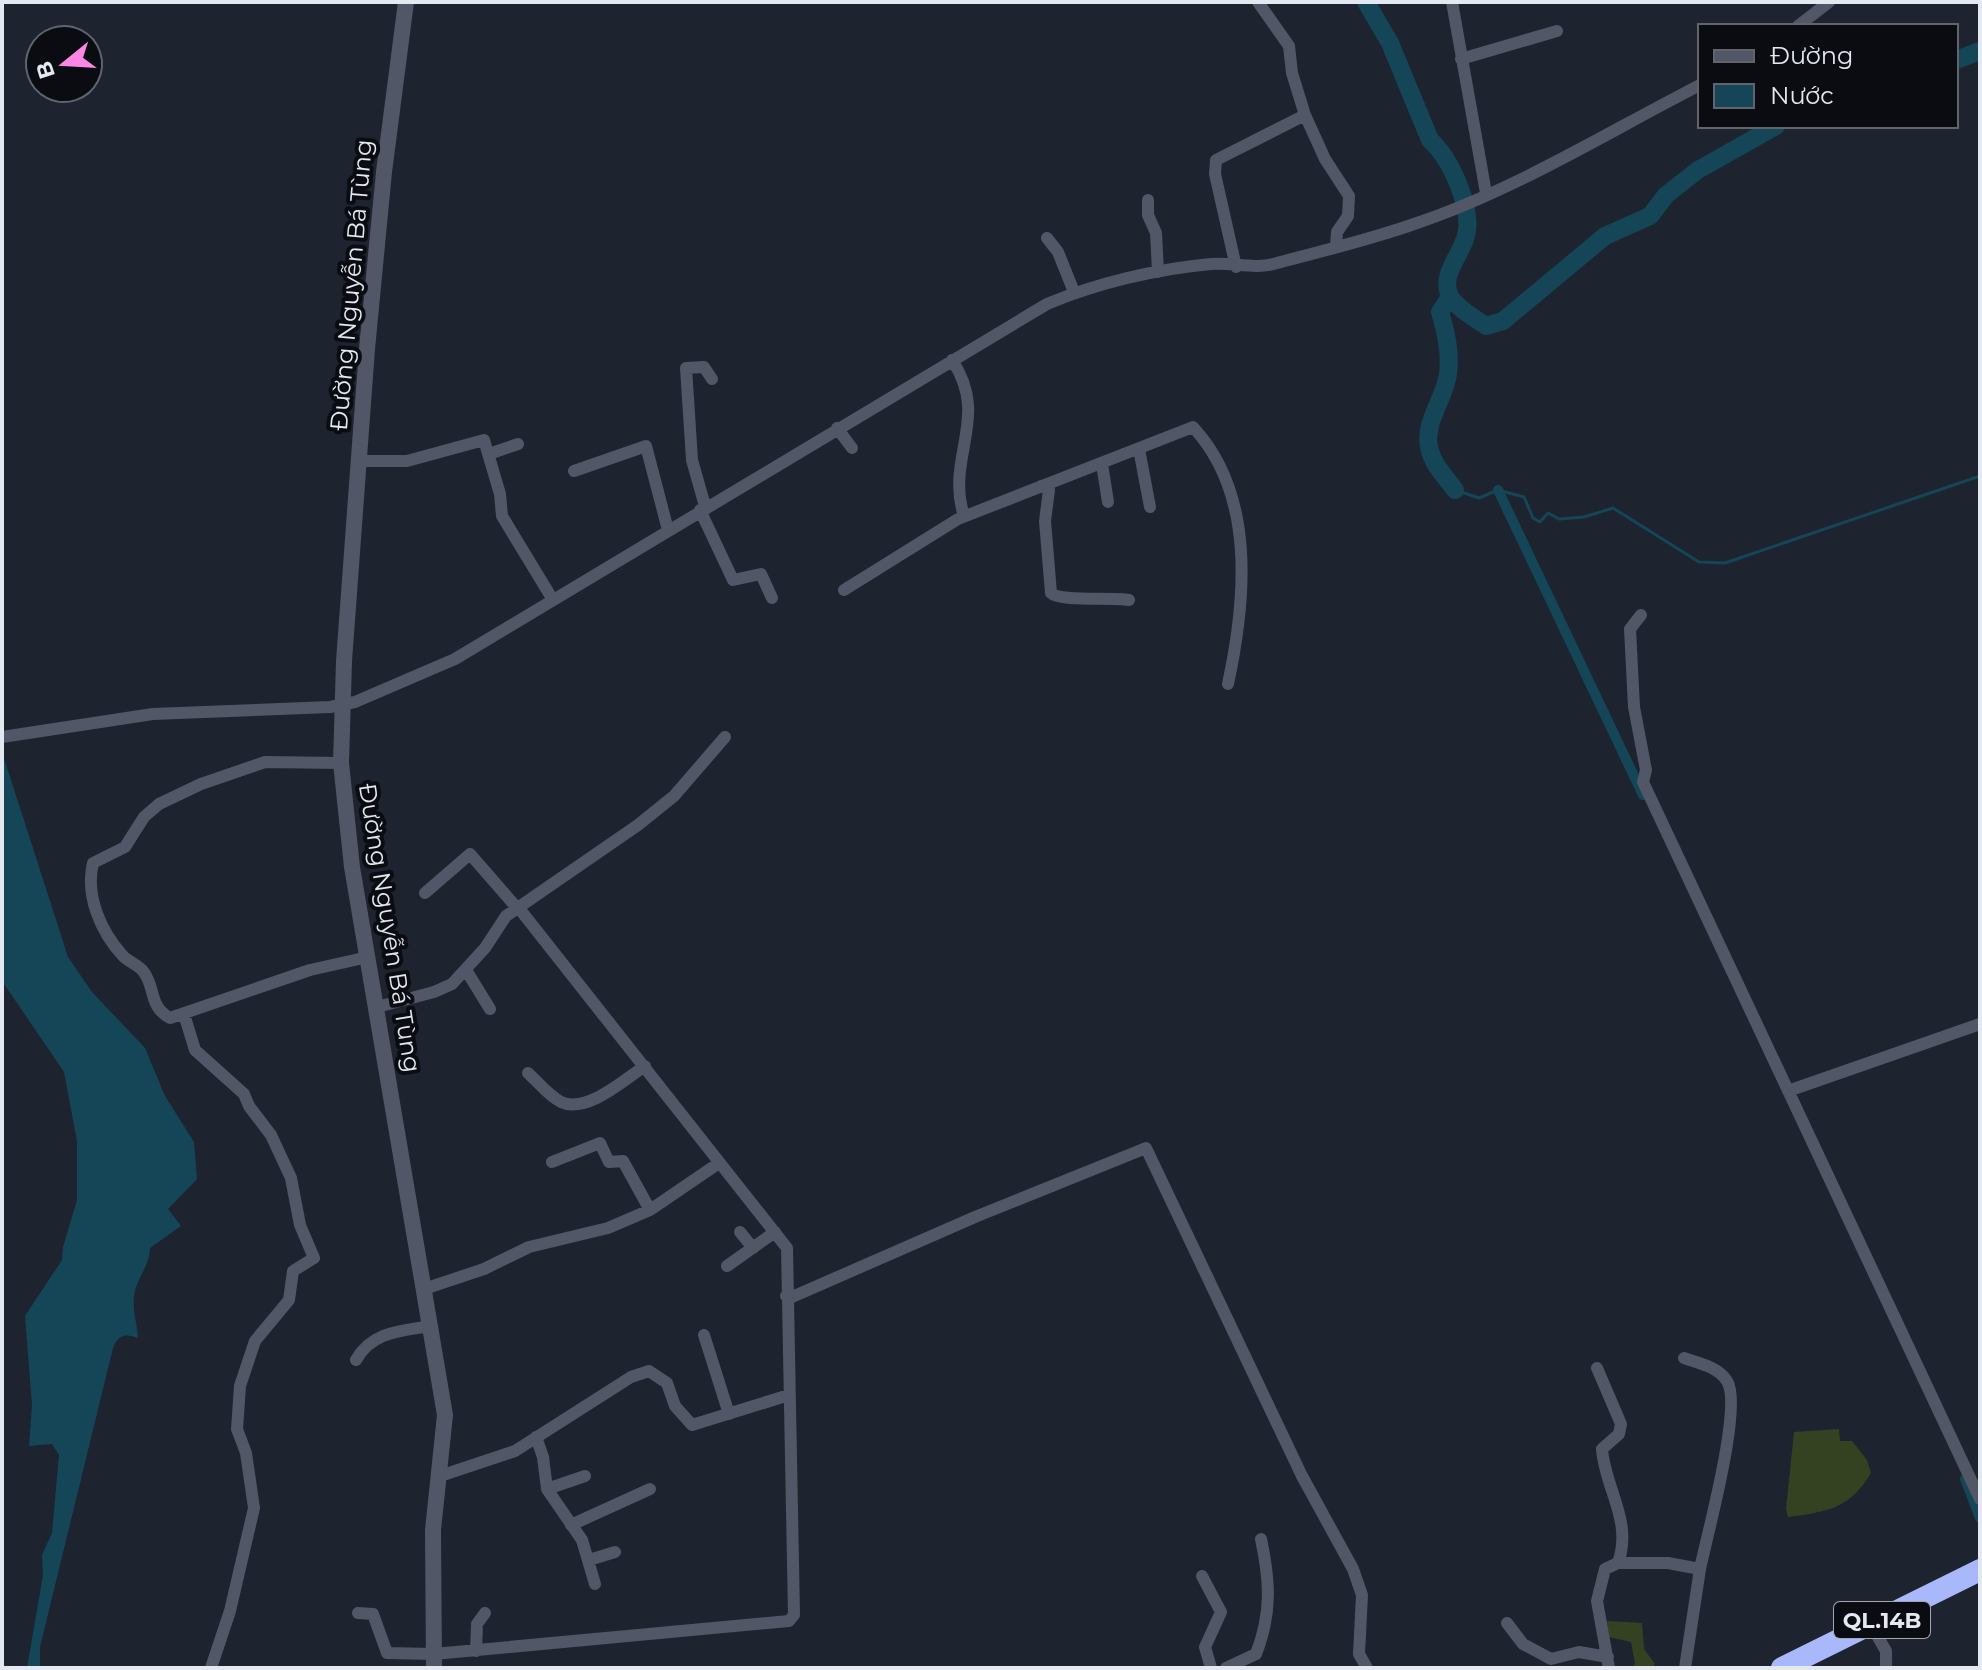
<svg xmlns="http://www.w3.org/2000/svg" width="1982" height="1670" font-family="Montserrat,sans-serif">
	<rect width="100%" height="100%" fill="#1d232f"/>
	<!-- green -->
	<path fill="#344221" d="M 1839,1429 L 1840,1441 L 1852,1441 L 1867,1460 L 1871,1473 C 1850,1509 1826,1512 1788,1517 L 1786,1509 L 1794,1432 Z
		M 1607,1621 L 1642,1623 L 1644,1649 L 1655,1664 L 1651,1668 L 1631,1668 L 1635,1664 L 1631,1642 L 1609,1637 Z"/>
	<!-- water -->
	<path fill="#154658" d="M 2,752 L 68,957 L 92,992 L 145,1048 L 165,1096 L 194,1142 L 197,1179 L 168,1209 L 181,1226 L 150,1248 C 150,1264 139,1275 135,1291 C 131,1309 137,1320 138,1338 C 125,1333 118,1335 113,1348 L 40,1647 L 40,1668 L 27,1668 L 43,1575 L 42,1555 L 52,1533 L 59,1455 L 52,1444 L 29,1446 L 32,1405 L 25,1316 L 62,1260 L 63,1247 L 77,1200 L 77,1141 L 64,1072 L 2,981 Z"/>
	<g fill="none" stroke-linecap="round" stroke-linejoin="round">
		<!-- stream -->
		<path stroke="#154658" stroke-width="3" d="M 1455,490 L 1479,498 L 1498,490 L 1524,497 L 1533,518 L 1540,522 L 1548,513 L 1559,519 L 1584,517 L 1613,508 L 1699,562 L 1725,563 L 1980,476"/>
		<!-- canal -->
		<path stroke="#154658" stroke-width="10" d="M 1498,490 L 1643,795
			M 1965,1479 L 1980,1518"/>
		<!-- river -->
		<path stroke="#154658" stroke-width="18" d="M 1366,2 L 1390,43 L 1430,140 C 1451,159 1473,208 1466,236 C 1461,255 1441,274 1449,294 C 1454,307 1475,318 1486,326 L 1503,321 L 1605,236 L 1650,216 L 1666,195 L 1698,170 L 1776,126
			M 1956,60 L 1980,51
			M 1450,297 L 1440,312 C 1446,332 1451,353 1448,374 C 1445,398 1424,421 1429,447 C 1432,464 1445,476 1455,490"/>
		<!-- street -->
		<path stroke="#515766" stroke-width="12" d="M 1258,2 L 1289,46 L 1292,73 L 1305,115 L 1325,159 L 1349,196 L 1348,216 L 1337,232 L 1336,246
			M 1452,2 L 1486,193
			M 1798,26 L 1829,2
			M 1461,59 L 1557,31
			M 1148,200 L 1148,215 L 1156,233 L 1158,272
			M 1047,238 L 1058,252 L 1074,292
			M 1236,267 L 1215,174 L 1216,160 L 1305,115
			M 952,360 C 991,418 945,457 964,516
			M 837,428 L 852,448
			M 1139,449 L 1150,507
			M 489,454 L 518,444
			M 359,461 L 407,461 L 484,440 L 500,494 L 502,516 L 553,600
			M 1102,464 L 1108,502
			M 574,471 L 646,446 L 668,530
			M 1041,486 L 1049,490 L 1045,521 L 1051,593 C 1060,602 1111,597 1129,600
			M 705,506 L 692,460 L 686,368 L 704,367 L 712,379
			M 700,510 L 733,580 L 761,574 L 772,598
			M 844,590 L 958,519 L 1193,427 C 1256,495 1246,600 1228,684
			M 1641,615 L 1630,629 L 1634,707 L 1646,770 L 1643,782 L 1980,1499
			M 2,737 L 153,714 L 330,707 L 355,702 L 455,659 L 1047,304 C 1097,283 1156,269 1211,264 C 1233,262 1254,270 1277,263 C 1323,251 1372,239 1417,223 C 1515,190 1608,132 1700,85
			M 341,763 L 265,762 L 201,784 L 159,804 L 144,817 L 125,847 L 93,863 C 85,896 101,932 123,956 C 129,962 137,964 143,971 C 156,987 148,1006 170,1018 L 310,970 L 368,957
			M 425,893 L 470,854 L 517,908
			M 466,970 L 490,1009
			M 377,1007 L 434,992 L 452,984 L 485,948 L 506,916 L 638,825 L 674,796 L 725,737
			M 184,1014 L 195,1050 L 244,1094 L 249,1106 L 271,1135 L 291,1178 L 300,1225 L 314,1258 L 293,1271 L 289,1300 L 255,1341 L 240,1386 L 237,1429 L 246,1453 L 254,1508 L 230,1611 L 211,1668
			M 528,1073 C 538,1082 549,1096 561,1102 C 587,1114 625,1079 645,1066
			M 1788,1091 L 1980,1024
			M 552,1162 L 600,1143 L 609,1162 L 623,1161 L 650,1210
			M 740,1232 L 753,1248
			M 727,1266 L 775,1232
			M 424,1289 L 484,1269 L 529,1247 L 608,1228 L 650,1210 L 719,1163
			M 786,1296 L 792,1297 L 975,1217 L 1146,1148 L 1302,1476 L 1353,1569 L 1362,1595 L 1359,1654 L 1367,1668
			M 704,1335 L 729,1414
			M 1684,1358 C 1699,1363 1718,1367 1727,1381 C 1743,1405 1707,1535 1700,1569
			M 356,1360 C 372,1331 402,1331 431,1326
			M 1597,1368 L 1621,1424 L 1619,1434 L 1602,1449 C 1605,1489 1633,1521 1618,1563 L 1668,1563 L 1700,1569 L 1685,1668
			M 536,1437 L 543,1457 L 547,1489 L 582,1540 L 595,1584
			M 440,1476 L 515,1451 L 631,1377 L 649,1371 L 667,1383 L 675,1406 L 692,1425 L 789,1395
			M 547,1489 L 585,1476
			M 571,1525 L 650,1489
			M 589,1560 L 615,1552
			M 1202,1576 L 1221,1612 L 1205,1647 L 1211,1668
			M 358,1613 L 373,1614 L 387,1653 L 434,1654 L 789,1621 L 794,1615 L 787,1248 L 518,907
			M 1507,1623 L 1523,1644 L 1551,1659 L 1579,1652 L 1608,1657
			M 1871,1625 L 1886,1651 L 1886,1668
			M 476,1651 L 477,1624 L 485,1613
			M 1226,1668 L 1256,1654 C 1272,1613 1270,1581 1261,1539
			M 1609,1668 L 1597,1601 L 1605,1569 L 1618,1563"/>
		<!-- secondary -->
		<path stroke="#515766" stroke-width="16" d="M 406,2 L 384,172 L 367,349 L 344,661 L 341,763 L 352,867 L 445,1415 L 433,1530 L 434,1668"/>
		<!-- highway -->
		<path stroke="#a9b7fb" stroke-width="22" d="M 1782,1668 L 1980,1570"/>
	</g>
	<g text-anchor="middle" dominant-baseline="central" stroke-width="8" stroke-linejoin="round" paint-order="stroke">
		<!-- shield labels -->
		<rect fill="#0a0c12" stroke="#a3a6ae" stroke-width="2" x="1834" y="1602" width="96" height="36" rx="6"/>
		<g font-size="22" font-weight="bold" fill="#e4e8f1">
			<text x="1882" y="1620">QL.14B</text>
		</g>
		<!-- street labels -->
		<g font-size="24" fill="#e4e8f1" stroke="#0a0c12">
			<text transform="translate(351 285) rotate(-85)">Đường Nguyễn Bá Tùng</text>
			<text transform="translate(390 928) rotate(81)">Đường Nguyễn Bá Tùng</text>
		</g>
	</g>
	<!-- border -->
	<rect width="1982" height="1670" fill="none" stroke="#e4e8f1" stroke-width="8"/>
	<!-- legend -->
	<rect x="1698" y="24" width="260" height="104" fill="#0a0c12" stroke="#61646b" stroke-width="2"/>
	<rect x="1714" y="50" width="40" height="12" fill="#515766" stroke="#61646b" stroke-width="2"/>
	<text x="1770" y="64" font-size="24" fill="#e4e8f1">Đường</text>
	<rect x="1714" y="84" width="40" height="24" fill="#154658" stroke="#61646b" stroke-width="2"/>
	<text x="1770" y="104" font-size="24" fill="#e4e8f1">Nước</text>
	<!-- north arrow -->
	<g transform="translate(64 64) rotate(252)"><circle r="38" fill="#0a0c12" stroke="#61646b" stroke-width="2"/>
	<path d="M0-6L14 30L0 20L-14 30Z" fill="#fc86e4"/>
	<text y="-12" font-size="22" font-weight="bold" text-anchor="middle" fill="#e4e8f1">B</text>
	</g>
</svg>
